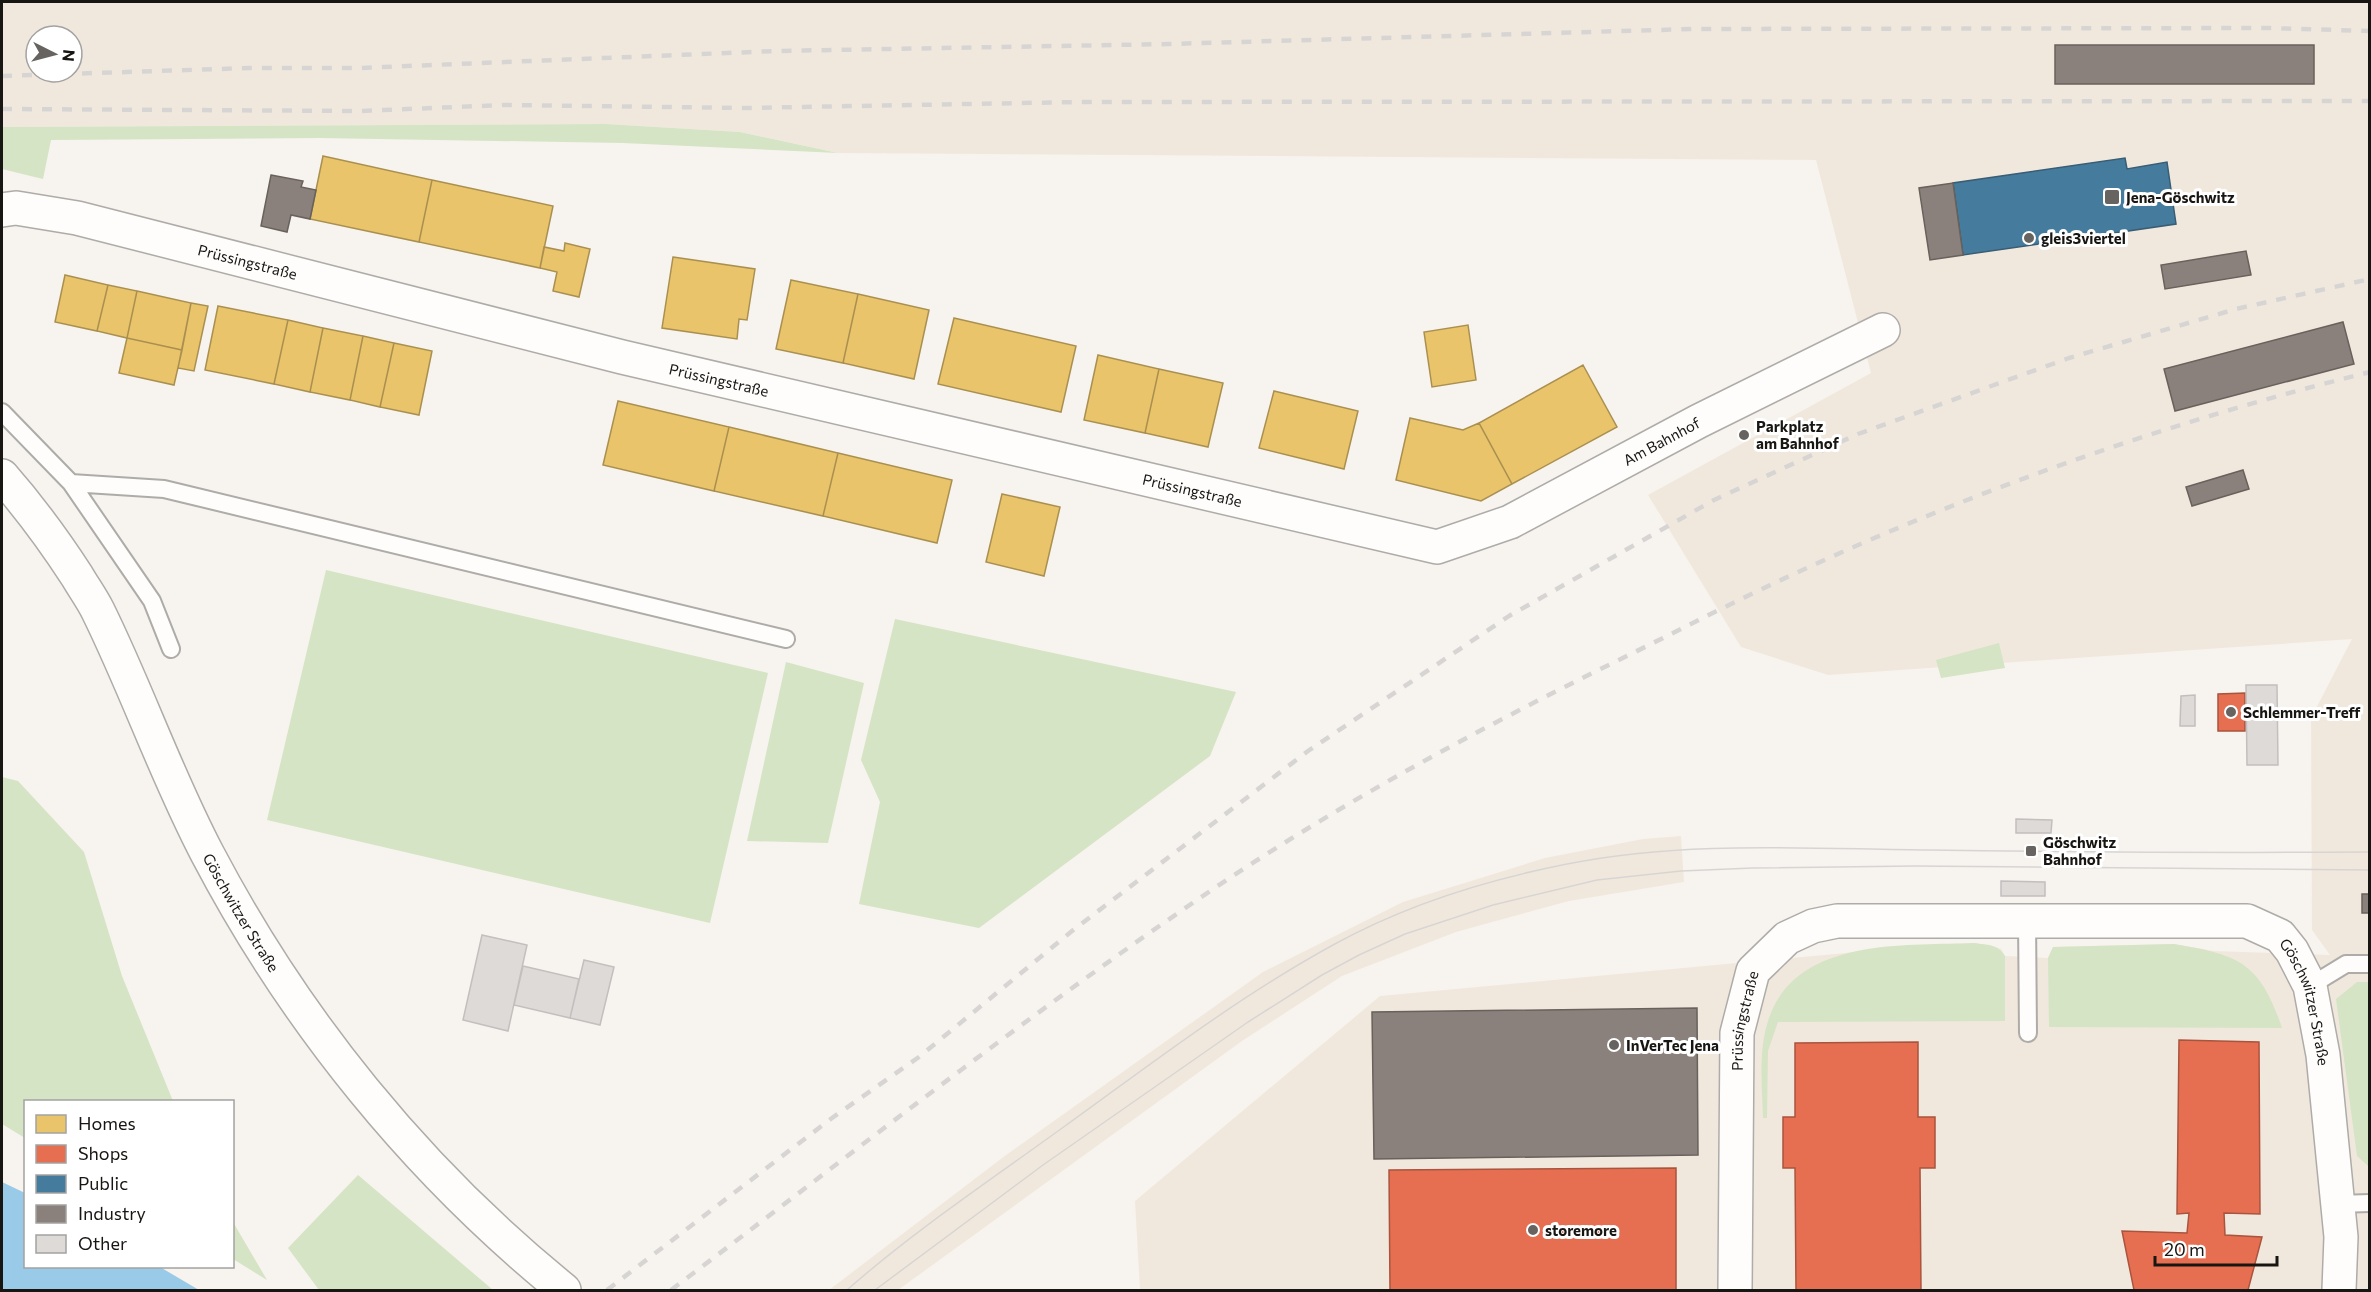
<svg xmlns="http://www.w3.org/2000/svg" width="2371" height="1292" font-family="Commissioner,sans-serif">
	<rect width="100%" height="100%" fill="#f7f3ee"/>
	<!-- built -->
	<path fill="#f1e8dd" fill-rule="evenodd" d="M 2,2 L 2369,2 L 2369,1290 L 1140,1290 L 1135,1201 L 1380,996 L 1846,953 L 1881,948 L 1974,943 L 1993,946 L 2001,949 L 2005,956 L 2048,958 L 2053,947 L 2174,944 L 2214,951 L 2330,955 L 2312,930 L 2311,718 L 2352,639 L 1828,675 L 1741,647 L 1648,495 L 1871,373 L 1816,160 L 838,153 L 740,132 L 606,124 L 2,127 ZM 36,36 L 72,36 L 72,72 L 36,72 Z
		M 1681,836 L 1684,882 L 1569,901 L 1456,932 L 1342,976 L 1242,1041 L 898,1290 L 829,1290 L 1006,1155 L 1263,972 L 1403,902 L 1545,858 L 1643,839 Z"/>
	<!-- green -->
	<path fill="#d5e4c4" d="M 606,124 L 740,132 L 838,153 L 623,143 L 320,138 L 51,140 L 43,179 L 2,169 L 2,127 Z
		M 326,570 L 768,673 L 710,923 L 267,820 Z
		M 895,619 L 1236,692 L 1210,756 L 979,928 L 859,904 L 880,802 L 861,760 Z
		M 1999,643 L 2005,668 L 1941,678 L 1936,660 Z
		M 786,662 L 864,683 L 828,843 L 747,841 Z
		M 2,777 L 18,781 L 84,852 L 122,976 L 173,1101 L 26,1102 L 25,1138 L 2,1124 Z
		M 1974,943 C 1987,945 1998,944 2005,956 L 2005,1021 L 1778,1022 L 1768,1051 L 1767,1118 L 1763,1118 C 1762,1085 1758,1049 1769,1018 C 1797,937 1905,946 1974,943 Z
		M 2174,944 C 2239,955 2260,962 2282,1028 L 2049,1027 L 2048,958 L 2053,947 Z
		M 2357,982 L 2369,982 L 2369,1167 L 2357,1156 L 2336,999 Z
		M 358,1175 L 493,1290 L 319,1290 L 288,1248 Z
		M 233,1222 L 267,1280 L 233,1259 Z"/>
	<!-- water -->
	<path fill="#99cae7" d="M 2,1182 L 25,1193 L 26,1266 L 160,1267 L 199,1290 L 2,1290 Z"/>
	<!-- homes -->
	<path fill="#e9c46a" stroke="#aa9050" stroke-width="1.5" d="M 323,156 L 432,180 L 419,242 L 310,219 Z
		M 432,180 L 553,206 L 540,268 L 419,242 Z
		M 565,243 L 590,249 L 579,297 L 553,291 L 557,272 L 540,268 L 544,247 L 564,251 Z
		M 673,257 L 755,269 L 747,320 L 739,319 L 737,339 L 662,328 Z
		M 65,275 L 108,285 L 97,331 L 55,322 Z
		M 791,280 L 858,294 L 843,363 L 776,349 Z
		M 108,285 L 137,291 L 127,338 L 97,331 Z
		M 137,291 L 191,303 L 182,350 L 127,338 Z
		M 858,294 L 929,310 L 914,379 L 843,363 Z
		M 191,303 L 208,306 L 194,371 L 178,368 Z
		M 218,306 L 288,320 L 274,384 L 205,370 Z
		M 954,318 L 1076,346 L 1061,412 L 938,384 Z
		M 288,320 L 323,328 L 310,392 L 274,384 Z
		M 1468,325 L 1476,380 L 1432,387 L 1424,332 Z
		M 323,328 L 363,336 L 350,400 L 310,392 Z
		M 363,336 L 394,343 L 380,407 L 350,400 Z
		M 127,338 L 182,350 L 174,385 L 119,373 Z
		M 394,343 L 432,351 L 419,415 L 380,407 Z
		M 1098,355 L 1159,369 L 1145,433 L 1084,420 Z
		M 1583,365 L 1617,427 L 1512,484 L 1479,423 Z
		M 1159,369 L 1223,383 L 1208,447 L 1145,433 Z
		M 1274,391 L 1358,411 L 1344,469 L 1259,448 Z
		M 618,401 L 729,427 L 714,491 L 603,465 Z
		M 1410,418 L 1463,430 L 1479,423 L 1512,484 L 1481,501 L 1396,480 Z
		M 729,427 L 838,453 L 823,516 L 714,491 Z
		M 838,453 L 952,480 L 937,543 L 823,516 Z
		M 1002,494 L 1060,507 L 1044,576 L 986,562 Z"/>
	<!-- shops -->
	<path fill="#e76f51" stroke="#a9543e" stroke-width="1.5" d="M 2245,693 L 2245,731 L 2218,731 L 2218,694 Z
		M 2179,1040 L 2259,1042 L 2260,1214 L 2224,1213 L 2225,1235 L 2262,1237 L 2248,1290 L 2134,1290 L 2122,1231 L 2187,1233 L 2189,1213 L 2177,1214 Z
		M 1918,1042 L 1918,1117 L 1935,1117 L 1935,1168 L 1920,1168 L 1921,1290 L 1796,1290 L 1795,1168 L 1783,1168 L 1783,1117 L 1795,1117 L 1795,1043 Z
		M 1676,1168 L 1676,1290 L 1390,1290 L 1389,1170 Z"/>
	<!-- public -->
	<path fill="#457b9d" stroke="#385d74" stroke-width="1.5" d="M 2125,158 L 2127,169 L 2167,162 L 2176,224 L 1963,255 L 1953,183 Z"/>
	<!-- industry -->
	<path fill="#8a817c" stroke="#68615c" stroke-width="1.5" d="M 2055,45 L 2314,45 L 2314,84 L 2055,84 Z
		M 271,175 L 303,181 L 301,187 L 316,190 L 310,219 L 291,215 L 287,232 L 261,226 Z
		M 1953,183 L 1963,255 L 1930,260 L 1919,188 Z
		M 2246,251 L 2251,275 L 2165,289 L 2161,265 Z
		M 2343,322 L 2354,364 L 2175,411 L 2164,369 Z
		M 2243,470 L 2249,489 L 2192,506 L 2186,487 Z
		M 2362,894 L 2370,894 L 2370,913 L 2362,913 Z
		M 1697,1008 L 1698,1155 L 1374,1159 L 1372,1012 Z"/>
	<!-- building -->
	<path fill="#dedad8" stroke="#c3bfbe" stroke-width="1.5" d="M 2246,685 L 2277,685 L 2278,765 L 2247,765 Z
		M 2195,695 L 2195,726 L 2180,726 L 2181,696 Z
		M 2016,819 L 2052,820 L 2051,833 L 2016,833 Z
		M 2001,881 L 2045,882 L 2045,896 L 2001,896 Z
		M 482,935 L 527,945 L 508,1031 L 463,1020 Z
		M 584,960 L 614,967 L 600,1025 L 570,1018 Z
		M 523,966 L 579,979 L 570,1018 L 514,1005 Z"/>
	<g fill="none" stroke-linecap="round" stroke-linejoin="round">
		<!-- lane casing -->
		<g stroke="#aeaca8" stroke-width="20">
			<path id="lane" d="M 2,412 L 71,483 L 152,601 L 171,649
				M 71,483 L 164,489 L 786,639
				M 2027,919 L 2028,1033
				M 2310,986 L 2346,964 L 2370,964
				M 2337,1204 L 2370,1203"/>
		</g>
		<!-- street casing -->
		<g stroke="#aeaca8" stroke-width="36">
			<g id="street">
				<path id="s1" d="M 2,210 L 16,208 L 77,218 L 622,357 L 1437,547 L 1510,522 L 1699,421 L 1883,330"/>
				<path id="s2" d="M 1735,1290 L 1737,1033 L 1753,971 L 1787,938 L 1813,926 L 1837,921 L 2247,921 L 2280,936 L 2292,951 L 2310,986 L 2323,1055 L 2341,1237 L 2339,1290"/>
			</g>
		</g>
		<!-- secondary casing -->
		<g stroke="#aeaca8" stroke-width="36">
			<g id="secondary">
				<path id="s3" d="M 2,476 C 31,509 53,539 77,576 C 84,588 92,599 98,611 C 137,690 166,775 207,853 C 295,1021 417,1171 564,1290"/>
			</g>
		</g>
		<!-- lane -->
		<use href="#lane" stroke="#fefdfc" stroke-width="16"/>
		<!-- street -->
		<use href="#street" stroke="#fefdfc" stroke-width="33"/>
		<!-- secondary -->
		<use href="#secondary" stroke="#fefdfc" stroke-width="33"/>
		<!-- tram -->
		<path stroke="#d7d5d4" stroke-width="1.5" d="M 847,1290 C 915,1230 992,1179 1065,1126 C 1152,1063 1238,997 1333,945 C 1405,905 1486,880 1567,864 C 1686,840 1810,849 1930,850 C 2077,852 2223,853 2370,852
			M 875,1290 L 1043,1165 L 1248,1022 L 1322,975 L 1359,955 L 1405,934 L 1493,905 L 1597,880 L 1681,871 L 1753,868 L 1914,866 L 2370,870"/>
		<!-- rail -->
		<path stroke="#d7d5d4" stroke-width="4.5" stroke-dasharray="10 10" stroke-linecap="butt" d="M 2,76 L 250,68 L 359,68 L 776,51 L 1169,44 L 1693,29 L 2267,28 L 2370,31
			M 2,109 L 360,111 L 504,105 L 745,108 L 1079,102 L 2370,101
			M 607,1290 L 832,1118 L 919,1057 L 1072,931 L 1308,751 L 1509,616 L 1714,500 L 1858,434 L 2069,358 L 2236,309 L 2370,279
			M 671,1290 C 845,1159 1017,1023 1197,900 C 1334,806 1482,727 1631,654 C 1675,632 1718,610 1762,589 C 1954,497 2163,423 2370,372"/>
	</g>
	<!-- markers -->
	<g fill="#666360" stroke="#fff" stroke-width="2">
		<rect x="2104" y="189" width="16" height="16" rx="3"/>
		<circle cx="2029" cy="238" r="6"/>
		<circle cx="1744" cy="435" r="6"/>
		<circle cx="2231" cy="712" r="6"/>
		<rect x="2025" y="845" width="12" height="12" rx="3"/>
		<circle cx="1614" cy="1045" r="6"/>
		<circle cx="1533" cy="1230" r="6"/>
	</g>
	<g text-anchor="middle" dominant-baseline="central" stroke-width="6" stroke-linejoin="round" paint-order="stroke">
		<!-- poi labels -->
		<g font-size="15" font-weight="bold" fill="#181613" stroke="#fff" text-anchor="start">
			<text x="2126" y="197">Jena-Göschwitz</text>
			<text x="2041" y="238">gleis3viertel</text>
			<text x="1756" y="426">Parkplatz<tspan x="1756" dy="17">am Bahnhof</tspan></text>
			<text x="2243" y="712">Schlemmer-Treff</text>
			<text x="2043" y="842">Göschwitz<tspan x="2043" dy="17">Bahnhof</tspan></text>
			<text x="1626" y="1045">InVerTec Jena</text>
			<text x="1545" y="1230">storemore</text>
		</g>
		<!-- street labels -->
		<g font-size="15" fill="#181613" stroke="#fff">
			<text stroke="none"><textPath href="#s1" startOffset="252">Prüssingstraße</textPath></text>
			<text stroke="none"><textPath href="#s1" startOffset="738">Prüssingstraße</textPath></text>
			<text stroke="none"><textPath href="#s1" startOffset="1724">Am Bahnhof</textPath></text>
			<text stroke="none"><textPath href="#s1" startOffset="1224">Prüssingstraße</textPath></text>
			<text stroke="none"><textPath href="#s3" startOffset="500">Göschwitzer Straße</textPath></text>
			<text stroke="none"><textPath href="#s2" startOffset="940">Göschwitzer Straße</textPath></text>
			<text stroke="none"><textPath href="#s2" startOffset="270">Prüssingstraße</textPath></text>
		</g>
	</g>
	<!-- border -->
	<rect width="2371" height="1292" fill="none" stroke="#181613" stroke-width="6"/>
	<!-- legend -->
	<rect x="24" y="1100" width="210" height="168" fill="#ffffff" stroke="#a3a2a1" stroke-width="1.5"/>
	<rect x="36" y="1115" width="30" height="18" fill="#e9c46a" stroke="#a3a2a1" stroke-width="1.5"/>
	<text x="78" y="1130" font-size="18" fill="#181613">Homes</text>
	<rect x="36" y="1145" width="30" height="18" fill="#e76f51" stroke="#a3a2a1" stroke-width="1.5"/>
	<text x="78" y="1160" font-size="18" fill="#181613">Shops</text>
	<rect x="36" y="1175" width="30" height="18" fill="#457b9d" stroke="#a3a2a1" stroke-width="1.5"/>
	<text x="78" y="1190" font-size="18" fill="#181613">Public</text>
	<rect x="36" y="1205" width="30" height="18" fill="#8a817c" stroke="#a3a2a1" stroke-width="1.5"/>
	<text x="78" y="1220" font-size="18" fill="#181613">Industry</text>
	<rect x="36" y="1235" width="30" height="18" fill="#dedad8" stroke="#a3a2a1" stroke-width="1.5"/>
	<text x="78" y="1250" font-size="18" fill="#181613">Other</text>
	<!-- north arrow -->
	<g transform="translate(54 54) rotate(96)"><circle r="28" fill="#ffffff" stroke="#a3a2a1" stroke-width="1.5"/>
	<path d="M0-4.5L10 22L0 15L-10 22Z" fill="#666360"/>
	<text y="-9" font-size="16" font-weight="bold" text-anchor="middle" fill="#181613">N</text>
	</g>
	<!-- scale -->
	<path d="M2155 1256v9h122v-9" fill="none" stroke="#181613" stroke-width="3"/>
	<text x="2164" y="1256" font-size="18" fill="#181613" stroke="#ffffff" stroke-width="4.5" paint-order="stroke">20 m</text>
</svg>
